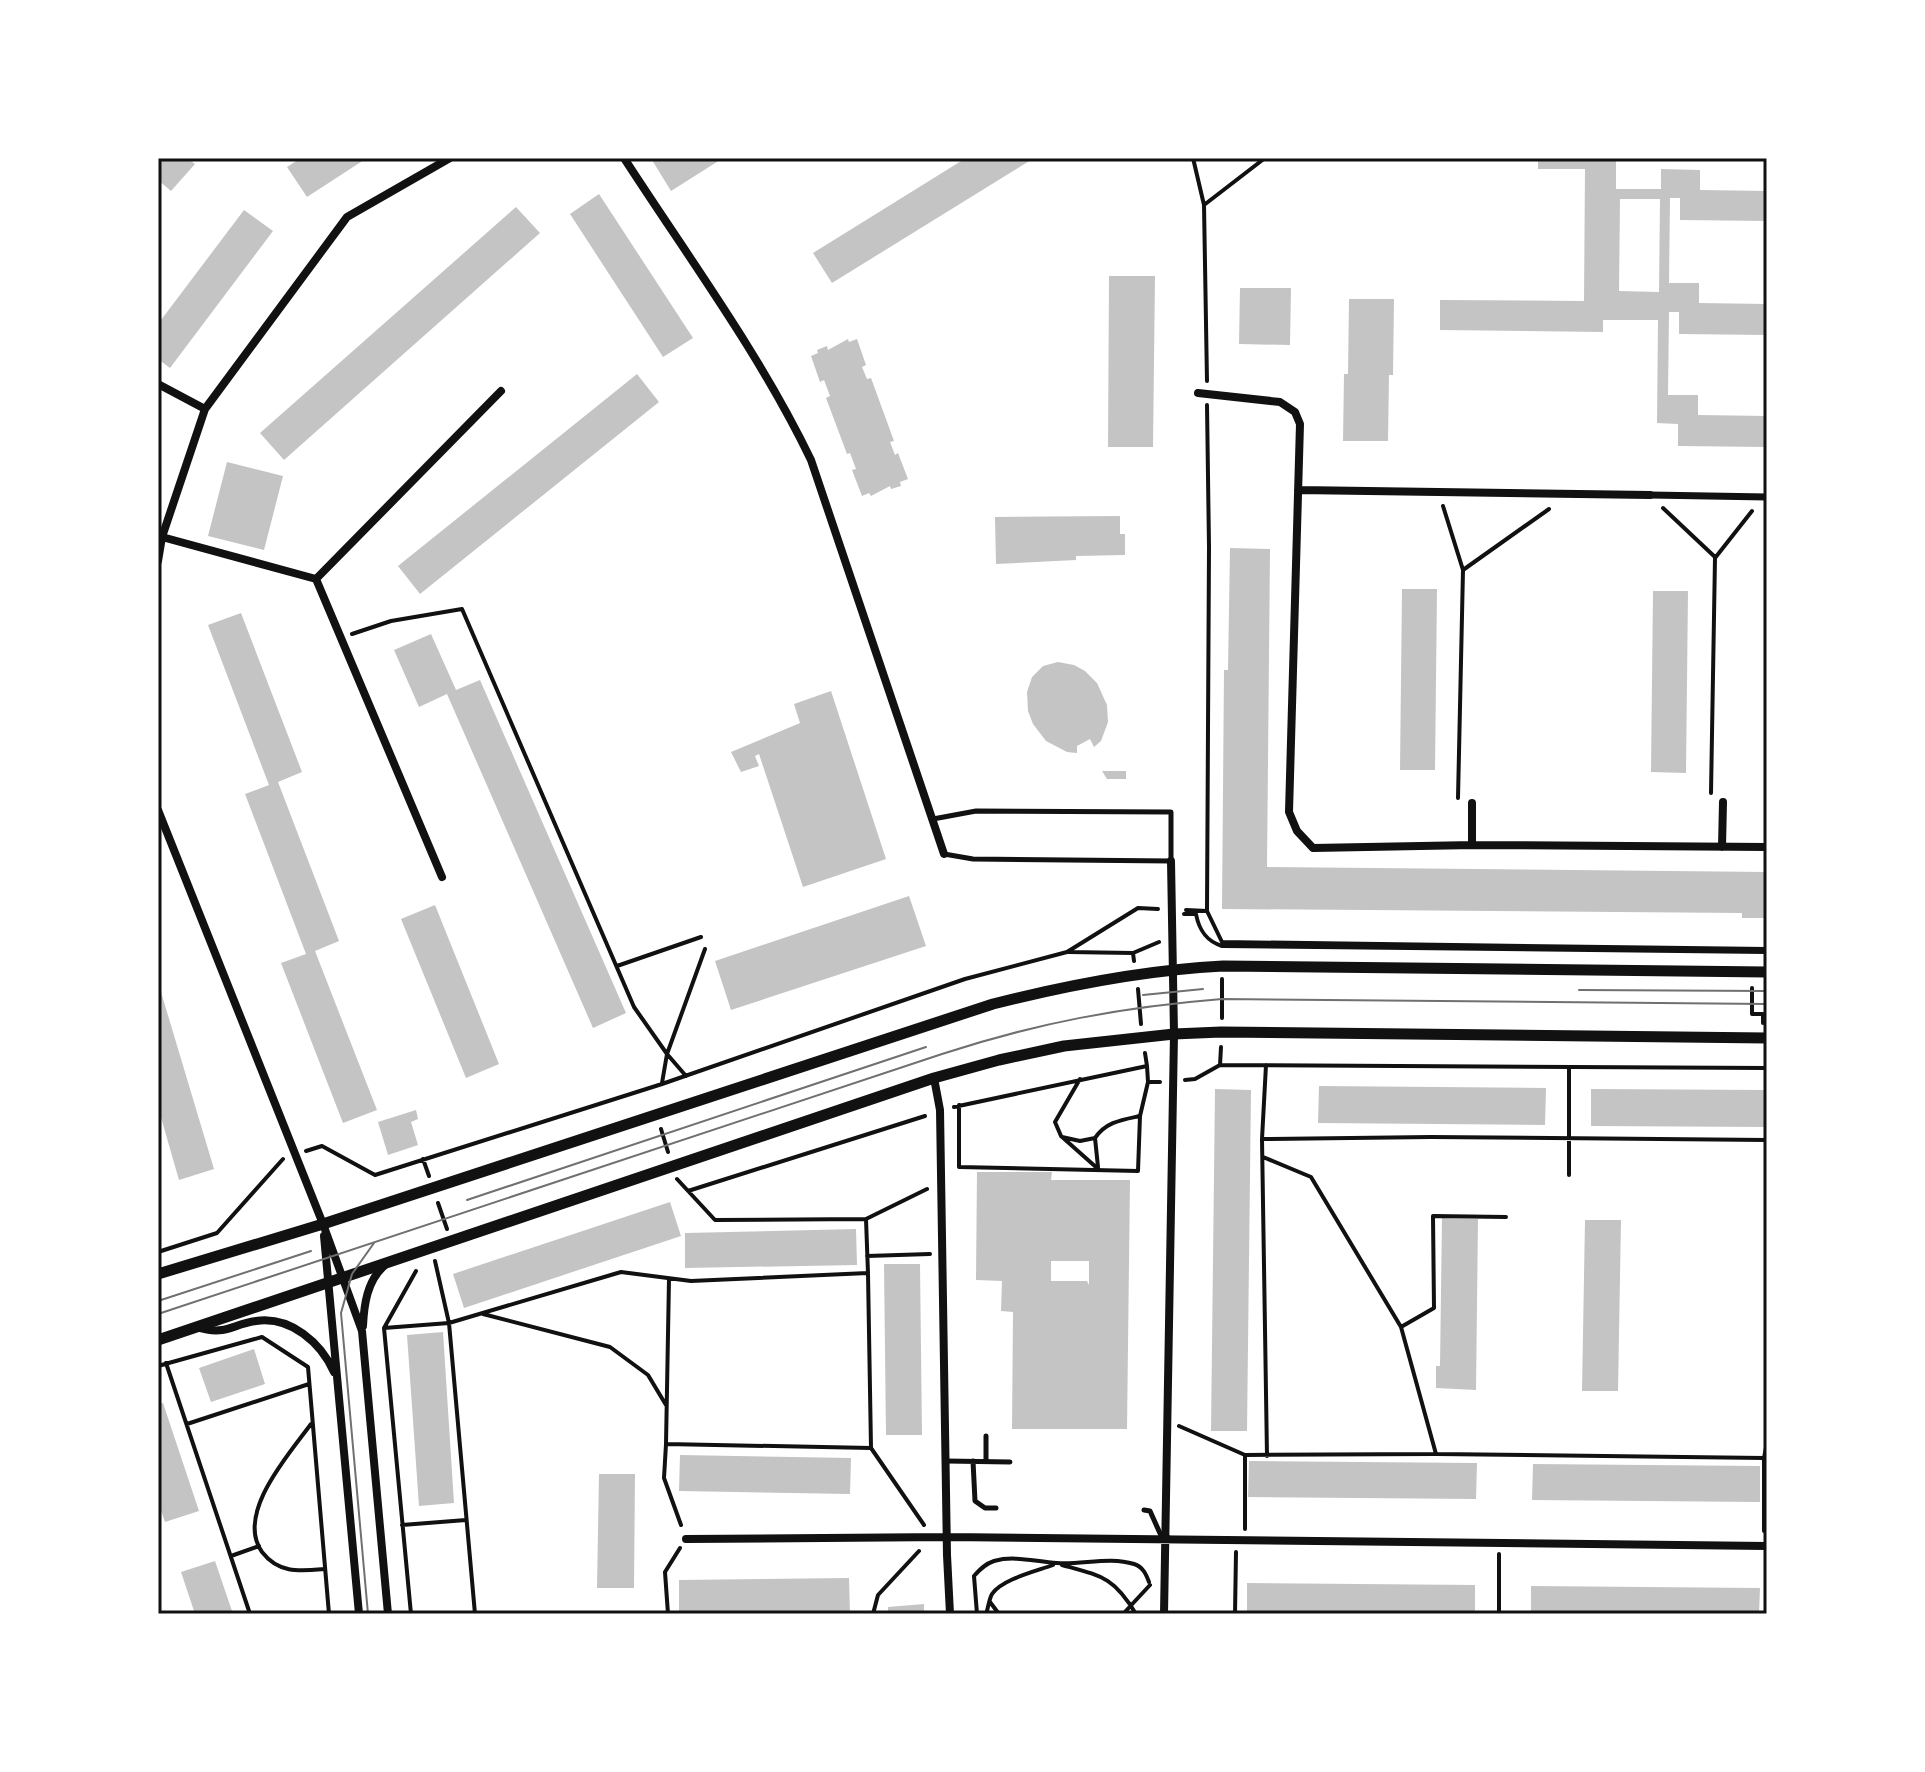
<svg xmlns="http://www.w3.org/2000/svg" width="1925" height="1772" font-family="'Fira Sans Condensed',sans-serif">
	<rect width="100%" height="100%" fill="#fff"/>
	<!-- building -->
	<path fill="#c4c4c4" fill-rule="evenodd" d="M 158,158 L 187,158 L 195,164 L 171,191 L 158,180 Z
		M 301,158 L 367,158 L 307,197 L 287,167 Z
		M 655,158 L 718,158 L 720,160 L 671,191 L 652,160 Z
		M 966,158 L 1034,158 L 832,283 L 813,253 Z
		M 1538,158 L 1616,158 L 1616,189 L 1661,189 L 1661,169 L 1700,170 L 1700,190 L 1767,191 L 1767,221 L 1680,220 L 1680,198 L 1670,198 L 1669,283 L 1699,283 L 1699,303 L 1767,304 L 1767,335 L 1679,334 L 1679,312 L 1669,312 L 1668,395 L 1698,395 L 1698,415 L 1767,416 L 1767,447 L 1678,446 L 1678,424 L 1657,423 L 1658,320 L 1603,320 L 1603,332 L 1440,330 L 1440,300 L 1584,301 L 1585,169 L 1538,169 ZM 1620,199 L 1660,199 L 1659,292 L 1619,291 Z
		M 599,194 L 693,338 L 663,357 L 570,214 Z
		M 516,207 L 540,233 L 284,460 L 260,433 Z
		M 244,210 L 273,231 L 170,368 L 158,359 L 158,324 Z
		M 1109,276 L 1155,276 L 1153,447 L 1108,447 Z
		M 1240,288 L 1291,288 L 1290,345 L 1239,344 Z
		M 1349,299 L 1394,299 L 1393,375 L 1389,375 L 1388,441 L 1343,441 L 1344,374 L 1348,374 Z
		M 848,339 L 849,342 L 857,339 L 866,365 L 862,367 L 867,379 L 871,378 L 894,441 L 890,442 L 895,455 L 898,453 L 908,479 L 900,482 L 901,486 L 891,489 L 890,486 L 871,496 L 869,493 L 862,496 L 852,470 L 856,469 L 850,453 L 847,454 L 826,398 L 830,396 L 824,380 L 820,382 L 811,356 L 818,353 L 817,350 L 827,346 L 828,350 Z
		M 637,374 L 659,402 L 420,594 L 398,566 Z
		M 227,462 L 283,476 L 264,550 L 208,536 Z
		M 1120,516 L 1120,534 L 1125,534 L 1125,555 L 1076,556 L 1076,560 L 996,564 L 995,517 Z
		M 1230,548 L 1270,549 L 1267,867 L 1767,872 L 1767,918 L 1742,918 L 1742,913 L 1222,909 L 1224,670 L 1228,670 Z
		M 1402,589 L 1437,589 L 1435,770 L 1400,770 Z
		M 1653,591 L 1688,591 L 1686,773 L 1651,772 Z
		M 241,613 L 302,772 L 278,782 L 339,941 L 315,951 L 377,1110 L 343,1123 L 281,963 L 306,954 L 245,794 L 269,785 L 208,625 Z
		M 431,634 L 456,690 L 480,680 L 626,1013 L 593,1028 L 447,694 L 419,707 L 394,650 Z
		M 1058,662 L 1074,665 L 1085,671 L 1097,683 L 1107,705 L 1108,722 L 1101,741 L 1094,747 L 1090,739 L 1077,746 L 1077,753 L 1067,752 L 1046,741 L 1033,724 L 1028,711 L 1027,692 L 1032,677 L 1043,666 Z
		M 831,691 L 886,859 L 803,887 L 759,754 L 755,756 L 759,766 L 741,772 L 731,752 L 800,723 L 794,704 Z
		M 1102,771 L 1126,771 L 1126,779 L 1107,779 Z
		M 909,896 L 926,946 L 731,1010 L 715,961 Z
		M 435,905 L 499,1064 L 466,1078 L 401,919 Z
		M 158,982 L 214,1169 L 179,1180 L 158,1107 Z
		M 1319,1086 L 1546,1088 L 1545,1125 L 1318,1123 Z
		M 1215,1089 L 1251,1090 L 1247,1431 L 1211,1431 Z
		M 1591,1089 L 1767,1090 L 1767,1127 L 1591,1126 Z
		M 416,1110 L 418,1119 L 411,1122 L 418,1145 L 388,1155 L 378,1122 Z
		M 977,1172 L 1052,1172 L 1051,1180 L 1130,1180 L 1127,1429 L 1012,1429 L 1013,1312 L 1001,1311 L 1002,1281 L 976,1280 ZM 1051,1261 L 1089,1261 L 1089,1285 L 1087,1281 L 1051,1281 Z
		M 670,1202 L 681,1236 L 464,1308 L 453,1274 Z
		M 1442,1218 L 1478,1219 L 1476,1390 L 1436,1388 L 1436,1366 L 1440,1366 Z
		M 1585,1220 L 1621,1220 L 1618,1391 L 1582,1391 Z
		M 856,1229 L 857,1265 L 685,1268 L 685,1233 Z
		M 884,1264 L 920,1264 L 922,1435 L 886,1435 Z
		M 443,1332 L 454,1503 L 419,1506 L 407,1335 Z
		M 254,1349 L 265,1384 L 211,1402 L 199,1368 Z
		M 163,1403 L 199,1511 L 165,1522 L 158,1502 L 158,1404 Z
		M 680,1455 L 851,1458 L 850,1494 L 679,1491 Z
		M 1249,1461 L 1477,1463 L 1476,1499 L 1248,1497 Z
		M 1533,1464 L 1760,1466 L 1760,1502 L 1532,1500 Z
		M 599,1474 L 635,1474 L 634,1588 L 597,1588 Z
		M 215,1561 L 233,1614 L 195,1614 L 181,1572 Z
		M 849,1578 L 850,1614 L 679,1614 L 679,1580 Z
		M 1247,1583 L 1475,1585 L 1475,1614 L 1247,1614 Z
		M 1531,1586 L 1760,1588 L 1759,1614 L 1531,1614 Z
		M 924,1604 L 924,1614 L 888,1614 L 888,1607 Z"/>
	<g fill="none" stroke-linecap="round" stroke-linejoin="round">
		<!-- path -->
		<path stroke="#111" stroke-width="4" d="M 1193,158 L 1204,205
			M 1207,381 L 1204,205 L 1265,158
			M 1443,506 L 1463,570 L 1458,798
			M 1663,508 L 1715,557
			M 1463,570 L 1549,509
			M 352,634 L 391,621 L 462,609 L 634,1007 L 667,1054 L 686,1076
			M 1711,793 L 1715,558 L 1752,511
			M 1186,910 L 1207,911 L 1222,942 L 1767,949
			M 1207,911 L 1209,547 L 1207,405
			M 1184,914 L 1196,914 C 1199,930 1206,941 1222,946 L 1767,952
			M 1068,952 L 1133,953
			M 1134,961 L 1133,953 L 1159,942
			M 617,966 L 701,937
			M 1752,988 L 1752,1014 L 1763,1014 L 1763,1023
			M 1138,989 L 1141,1024
			M 1222,1018 L 1222,979
			M 1220,1065 L 1221,1047
			M 1266,1065 L 1262,1139 L 1267,1456
			M 1147,1066 L 1148,1082 L 1160,1082
			M 1569,1067 L 1569,1175
			M 1080,1079 L 1055,1122 L 1061,1136 L 1097,1168
			M 1185,1080 L 1195,1079 L 1220,1065 L 1767,1068
			M 662,1083 L 667,1054 L 705,949
			M 959,1105 L 959,1167 L 1138,1171 L 1140,1116 L 1148,1082
			M 954,1107 L 1147,1066 L 1145,1053
			M 661,1129 L 668,1152
			M 1062,1137 L 1080,1141 L 1095,1138
			M 1262,1139 L 1431,1137 L 1767,1140
			M 306,1151 L 322,1146 L 375,1175 L 662,1084 L 965,979 L 1067,952 L 1138,908 L 1158,909
			M 1263,1157 L 1311,1177 L 1401,1327 L 1436,1454
			M 423,1159 L 429,1176
			M 1098,1167 L 1095,1138 C 1106,1122 1121,1120 1140,1116
			M 688,1191 L 925,1116
			M 438,1203 L 447,1229
			M 866,1219 L 927,1189
			M 158,1252 L 217,1233 L 283,1159
			M 867,1256 L 930,1254
			M 435,1261 L 449,1323 L 475,1614
			M 868,1274 L 871,1448 L 924,1525
			M 483,1314 L 610,1347 L 648,1375 L 666,1405
			M 1401,1327 L 1434,1308 L 1433,1216 L 1506,1217
			M 384,1328 L 449,1323 L 621,1272 L 691,1281 L 868,1273 L 866,1219 L 715,1220 L 677,1179
			M 166,1363 L 250,1614
			M 158,1366 L 262,1337 L 308,1367 L 329,1614
			M 187,1424 L 309,1384
			M 311,1424 C 289,1454 235,1514 262,1552 C 279,1574 300,1571 325,1569
			M 1179,1426 L 1245,1455 L 1436,1454 L 1764,1458
			M 666,1444 L 669,1279
			M 402,1525 L 466,1520
			M 681,1525 L 664,1478 L 666,1444 L 871,1448
			M 1245,1529 L 1245,1455
			M 1764,1531 L 1764,1458 L 1767,1442
			M 231,1556 L 259,1546
			M 1062,1565 C 1102,1576 1114,1577 1136,1614
			M 990,1602 L 999,1614
			M 411,1614 L 384,1328 L 416,1271
			M 668,1614 L 665,1572 L 680,1548
			M 873,1614 L 878,1595 L 919,1551
			M 977,1614 L 974,1576 C 980,1569 985,1564 994,1561 C 1015,1555 1036,1562 1057,1563 C 1082,1565 1110,1556 1134,1564 C 1143,1567 1146,1574 1149,1582
			M 986,1614 C 988,1609 989,1599 992,1594 C 1002,1579 1037,1571 1053,1565
			M 1123,1614 L 1150,1585
			M 1235,1614 L 1236,1552
			M 1499,1614 L 1499,1554"/>
		<!-- service -->
		<path stroke="#111" stroke-width="5" d="M 933,819 L 976,811 L 1171,812 L 1171,861 L 973,859 L 944,854
			M 986,1436 L 986,1461
			M 946,1461 L 1010,1462
			M 973,1461 L 975,1501 L 985,1508 L 996,1508
			M 1144,1510 L 1150,1511 L 1163,1540"/>
		<!-- pedestrian -->
		<path stroke="#111" stroke-width="7" d="M 1650,495 L 1767,497"/>
		<!-- minor -->
		<path stroke="#111" stroke-width="8" d="M 624,158 C 688,257 760,354 811,460 L 944,854
			M 158,384 L 205,409
			M 1198,393 L 1280,402 L 1295,412 L 1300,424 L 1289,812 L 1297,831 L 1313,848 L 1474,845 L 1767,847
			M 1298,490 L 1650,495
			M 162,537 L 316,579
			M 158,561 L 162,537 L 205,409 L 347,217 L 450,158
			M 316,579 L 442,877
			M 316,579 L 501,391
			M 158,810 L 323,1224 L 362,1331 L 388,1614
			M 1472,845 L 1472,803
			M 1722,847 L 1723,802
			M 934,1078 L 940,1110 L 947,1555 L 950,1614
			M 324,1236 L 359,1614
			M 363,1326 C 364,1305 367,1281 384,1266
			M 196,1327 C 226,1336 230,1325 256,1321 C 291,1316 321,1343 334,1372
			M 686,1539 L 947,1537 L 1767,1546
			M 1164,1614 L 1174,1034 L 1171,861"/>
		<!-- tertiary -->
		<path stroke="#111" stroke-width="11" d="M 158,1274 L 323,1224 L 993,1004 C 1068,985 1145,970 1223,966 L 1767,972
			M 158,1340 L 934,1078 L 999,1060 L 1064,1046 L 1174,1034 L 1221,1032 L 1767,1038"/>
		<!-- tram -->
		<path stroke="#707070" stroke-width="2" d="M 1579,990 L 1767,991
			M 1143,995 L 1203,989
			M 467,1200 L 926,1047
			M 158,1301 L 311,1251
			M 158,1314 L 942,1054 C 1037,1023 1122,1007 1222,999 L 1767,1004
			M 368,1614 L 341,1313 L 352,1274 L 374,1243"/>
	</g>
	<!-- border -->
	<rect width="1925" height="1772" fill="none" stroke="#ffffff" stroke-width="320"/>
	<rect x="160" y="160" width="1605" height="1452" fill="none" stroke="#111" stroke-width="3"/>
</svg>
